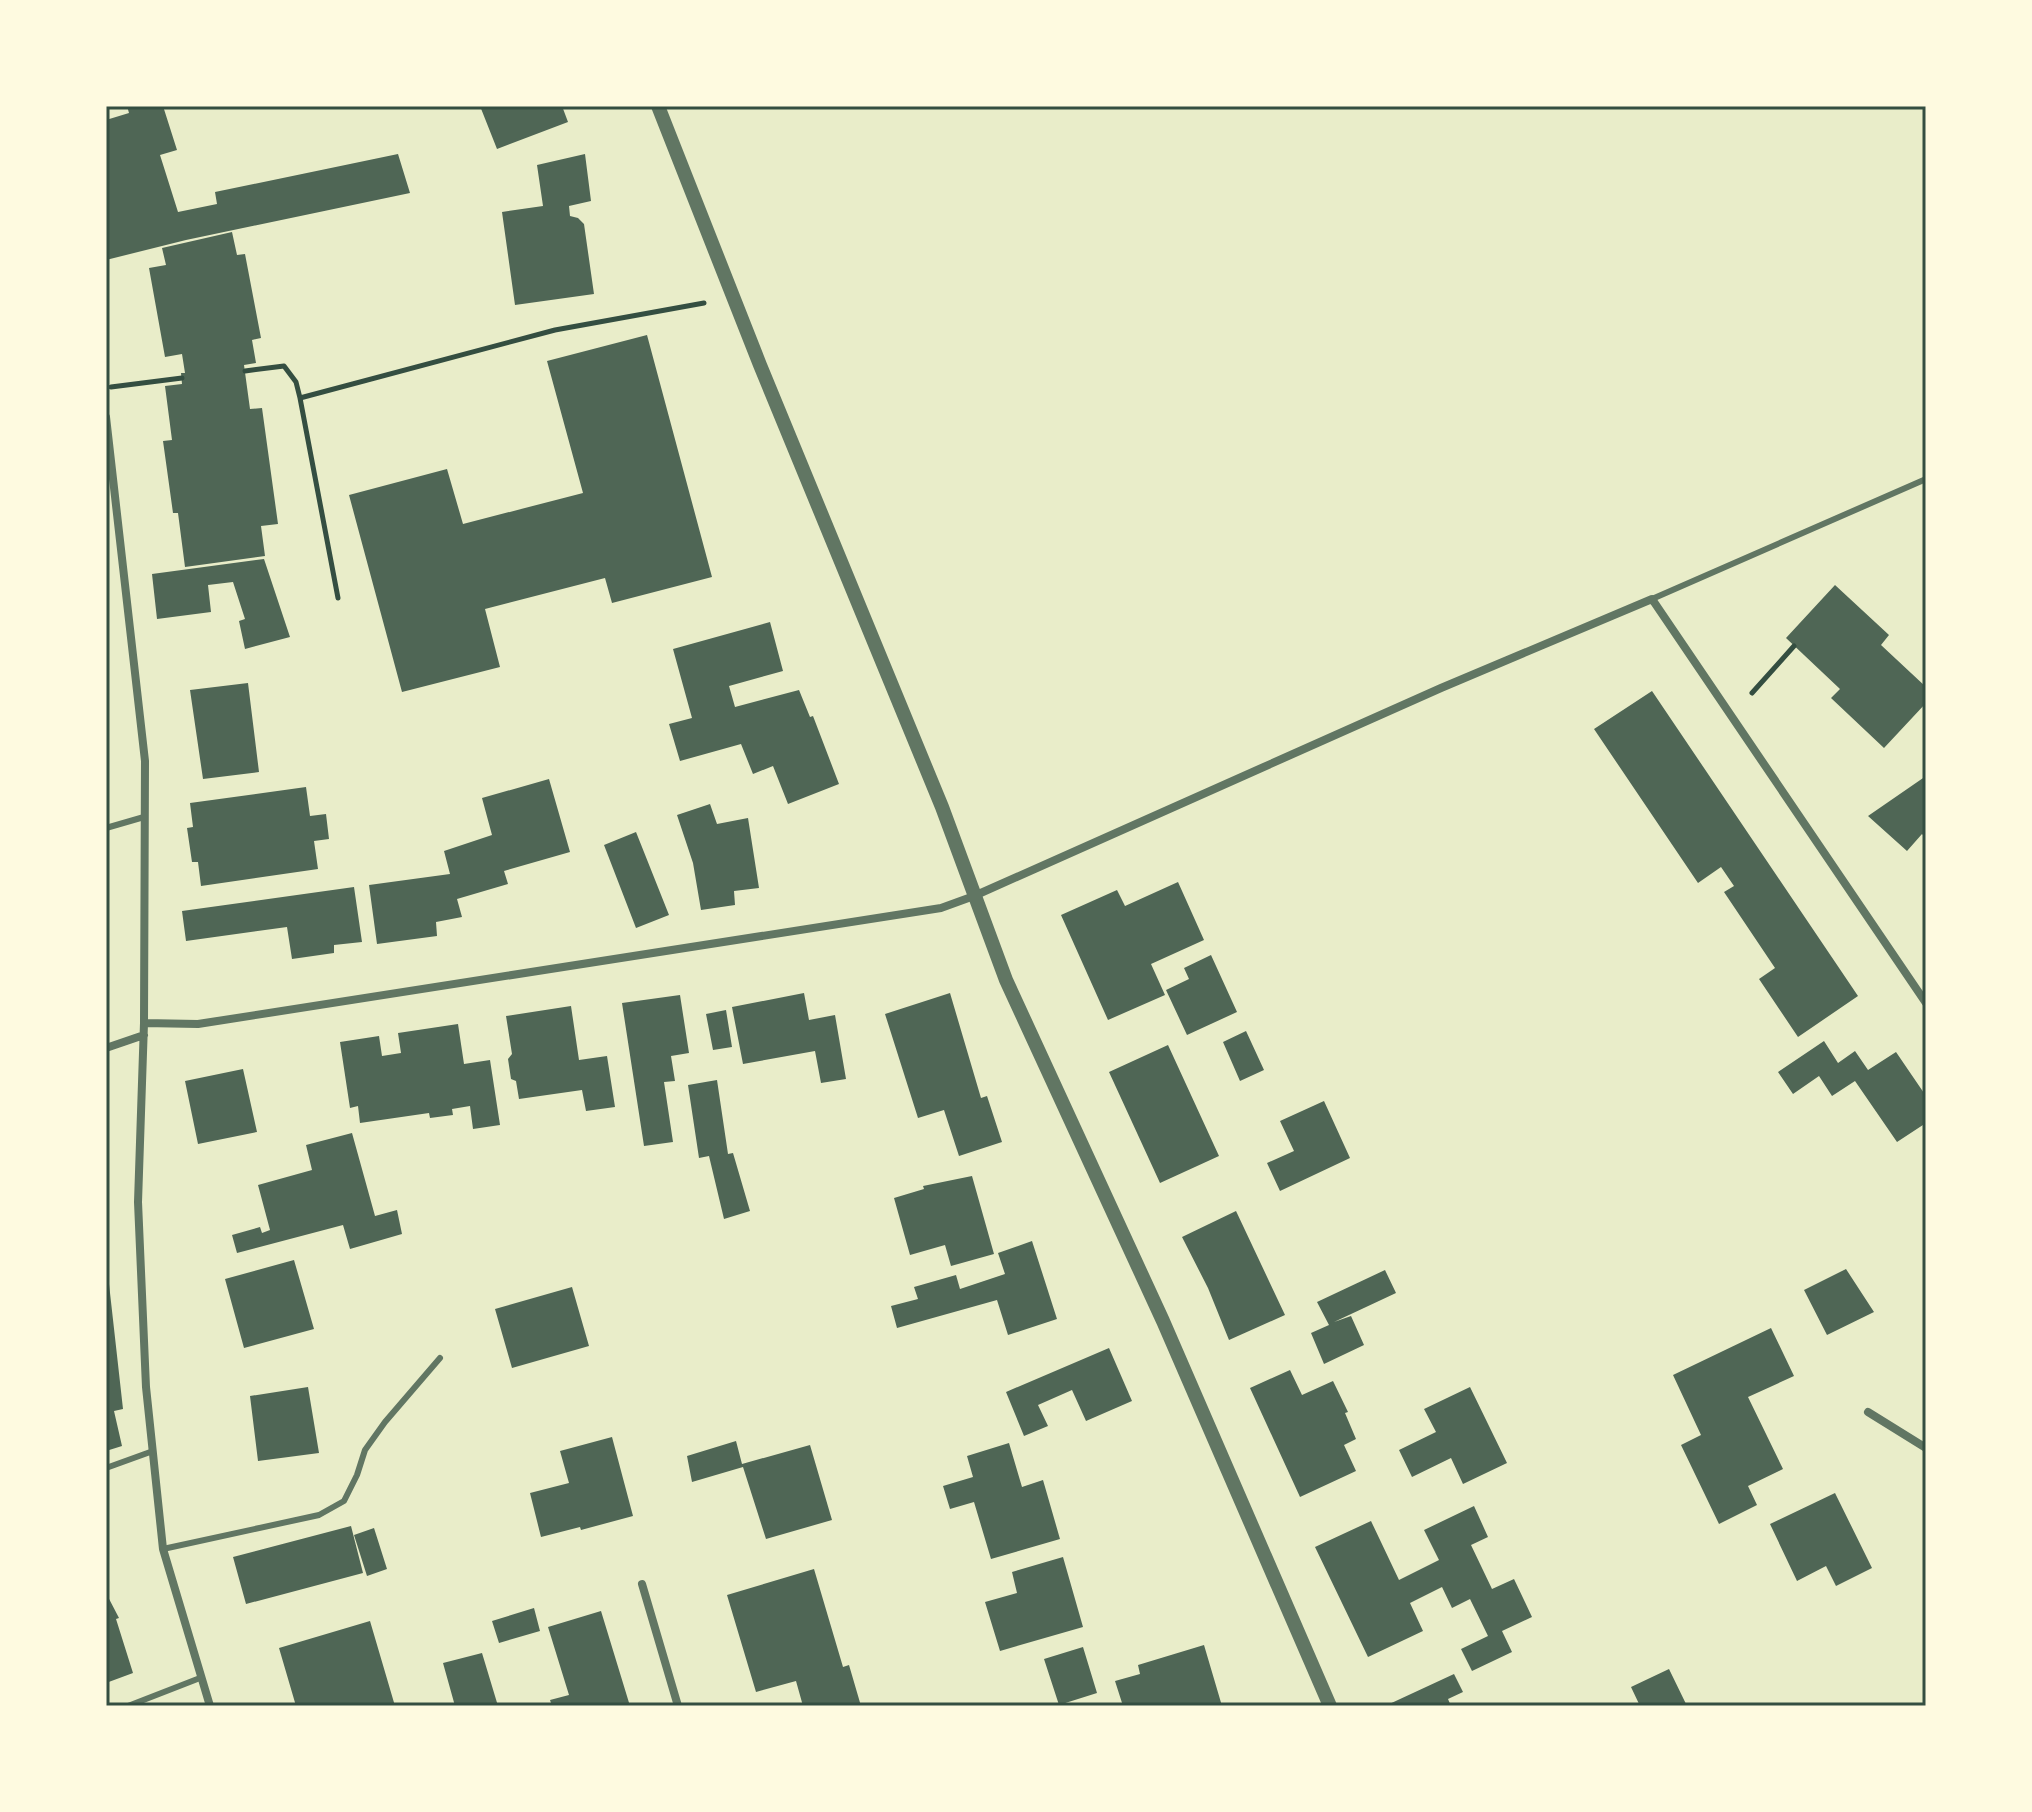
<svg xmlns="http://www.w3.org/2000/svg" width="2032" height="1812" font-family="Rubik,sans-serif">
	<rect width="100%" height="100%" fill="#e9edc9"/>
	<!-- building -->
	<path fill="#4f6655" d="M 127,106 L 163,106 L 177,150 L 160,155 L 178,212 L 217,204 L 215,192 L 398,154 L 410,193 L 186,240 L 106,260 L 106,120 L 129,113 Z
		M 480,106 L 562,106 L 568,122 L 497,149 Z
		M 585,154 L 591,201 L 569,206 L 570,216 L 578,218 L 584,224 L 594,294 L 515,305 L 502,212 L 543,206 L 537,165 Z
		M 232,232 L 237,255 L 245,254 L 261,338 L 252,340 L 256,363 L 244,365 L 250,409 L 262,408 L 278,524 L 261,526 L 265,556 L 185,567 L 178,513 L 173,513 L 163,441 L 172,440 L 165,386 L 182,384 L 181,373 L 185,373 L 182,354 L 165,357 L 149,268 L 166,265 L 162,248 Z
		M 647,335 L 712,577 L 612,603 L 605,578 L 485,609 L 500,667 L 402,692 L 349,495 L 447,469 L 463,524 L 583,493 L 547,361 Z
		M 264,559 L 290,637 L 245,649 L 239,621 L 245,619 L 233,582 L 208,585 L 211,612 L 157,619 L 152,574 Z
		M 1835,585 L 1889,635 L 1881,645 L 1926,687 L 1926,703 L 1884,748 L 1831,698 L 1840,689 L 1786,638 Z
		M 770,622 L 783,671 L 729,686 L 735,707 L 799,690 L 810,717 L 813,716 L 839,784 L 788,804 L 773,766 L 753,774 L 741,744 L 680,761 L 669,724 L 692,718 L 673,649 Z
		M 248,683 L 259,772 L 203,779 L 190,690 Z
		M 1652,691 L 1858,996 L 1798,1037 L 1759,979 L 1775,968 L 1724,892 L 1734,886 L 1721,867 L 1698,883 L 1594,729 Z
		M 1926,776 L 1926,838 L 1922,834 L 1907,851 L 1868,816 Z
		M 549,779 L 570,852 L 504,871 L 508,884 L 457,899 L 462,917 L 436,922 L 437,936 L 377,944 L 369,885 L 450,874 L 444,851 L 492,835 L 482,798 Z
		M 306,787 L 310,816 L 326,814 L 329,839 L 314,841 L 318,869 L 201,886 L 198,862 L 192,862 L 187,828 L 193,827 L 190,803 Z
		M 710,804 L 717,824 L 748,818 L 759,888 L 734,891 L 735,905 L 701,910 L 693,863 L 677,815 Z
		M 636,832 L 669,915 L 636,928 L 604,845 Z
		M 1178,882 L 1204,940 L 1151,964 L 1165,995 L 1108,1020 L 1061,915 L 1117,890 L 1125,906 Z
		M 354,887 L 362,942 L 334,945 L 334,953 L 292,959 L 287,927 L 186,941 L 182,911 Z
		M 1211,955 L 1237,1012 L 1187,1035 L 1166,990 L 1189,979 L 1184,968 Z
		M 804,993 L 809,1020 L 835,1015 L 846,1079 L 821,1083 L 815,1051 L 743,1064 L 732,1007 Z
		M 950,993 L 981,1098 L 987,1096 L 1002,1142 L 959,1156 L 944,1110 L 918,1118 L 885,1014 Z
		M 680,995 L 689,1053 L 671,1056 L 675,1081 L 664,1082 L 673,1142 L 644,1146 L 622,1003 Z
		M 571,1006 L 579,1060 L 607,1056 L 615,1107 L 586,1111 L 582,1090 L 519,1099 L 516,1081 L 511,1079 L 508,1059 L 512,1054 L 506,1016 Z
		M 726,1010 L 732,1047 L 713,1050 L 706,1014 Z
		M 458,1024 L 464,1064 L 490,1060 L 500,1125 L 473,1129 L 470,1106 L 452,1109 L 453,1115 L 430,1118 L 429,1113 L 360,1123 L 358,1106 L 350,1108 L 340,1042 L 379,1036 L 382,1056 L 401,1053 L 398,1033 Z
		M 1246,1031 L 1264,1070 L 1240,1081 L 1223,1042 Z
		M 1824,1041 L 1838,1063 L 1855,1051 L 1868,1070 L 1896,1052 L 1926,1096 L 1926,1123 L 1897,1142 L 1855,1081 L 1832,1096 L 1819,1076 L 1793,1094 L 1778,1072 Z
		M 1168,1045 L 1219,1156 L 1160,1183 L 1109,1072 Z
		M 243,1069 L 257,1132 L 198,1144 L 185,1081 Z
		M 717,1080 L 728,1154 L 733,1153 L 750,1211 L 724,1219 L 709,1156 L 699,1158 L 688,1085 Z
		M 1324,1101 L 1350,1158 L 1280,1191 L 1267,1163 L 1294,1151 L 1280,1121 Z
		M 352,1133 L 375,1216 L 397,1210 L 402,1234 L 350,1249 L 343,1225 L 237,1253 L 232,1235 L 260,1227 L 262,1233 L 270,1230 L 258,1185 L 312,1170 L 306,1145 Z
		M 972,1176 L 994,1254 L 951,1266 L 945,1245 L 910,1255 L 894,1198 L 924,1189 L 923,1186 Z
		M 1236,1211 L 1285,1315 L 1229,1340 L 1208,1288 L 1182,1237 Z
		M 1032,1241 L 1057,1319 L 1008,1335 L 997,1300 L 897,1328 L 891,1306 L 918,1299 L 914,1287 L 956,1275 L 960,1289 L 1005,1274 L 998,1253 Z
		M 294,1260 L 314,1329 L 244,1348 L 225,1279 Z
		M 1846,1269 L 1874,1312 L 1827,1335 L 1804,1290 Z
		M 1385,1270 L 1396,1293 L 1334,1322 L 1351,1316 L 1364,1345 L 1324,1364 L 1311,1333 L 1329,1325 L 1317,1302 Z
		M 106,1284 L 109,1284 L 123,1409 L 114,1411 L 122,1446 L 106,1451 Z
		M 572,1287 L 589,1346 L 512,1368 L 495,1309 Z
		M 1771,1328 L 1794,1376 L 1748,1397 L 1783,1469 L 1748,1486 L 1757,1505 L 1719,1524 L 1681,1445 L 1701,1435 L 1673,1375 Z
		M 1109,1348 L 1132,1401 L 1086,1421 L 1072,1390 L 1038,1405 L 1048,1426 L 1024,1436 L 1006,1392 Z
		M 1290,1370 L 1302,1395 L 1333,1381 L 1348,1412 L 1345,1413 L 1356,1439 L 1344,1445 L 1356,1471 L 1300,1497 L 1250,1388 Z
		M 308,1387 L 319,1453 L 258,1461 L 250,1396 Z
		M 1470,1387 L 1507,1463 L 1463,1484 L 1451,1458 L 1412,1477 L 1399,1450 L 1436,1432 L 1424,1409 Z
		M 612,1437 L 633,1516 L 581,1530 L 580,1527 L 541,1537 L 530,1493 L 569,1483 L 560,1451 Z
		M 736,1441 L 742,1464 L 810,1445 L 832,1520 L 766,1539 L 743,1467 L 692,1482 L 687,1456 Z
		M 1009,1443 L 1022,1487 L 1043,1480 L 1060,1539 L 991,1559 L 974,1502 L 950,1509 L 943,1486 L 973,1477 L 967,1456 Z
		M 1835,1493 L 1872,1568 L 1836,1586 L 1826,1566 L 1797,1581 L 1770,1524 Z
		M 1474,1506 L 1488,1537 L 1471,1545 L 1492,1589 L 1514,1579 L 1532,1617 L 1502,1631 L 1512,1652 L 1472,1671 L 1461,1649 L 1488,1636 L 1470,1599 L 1452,1608 L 1442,1587 L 1410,1603 L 1423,1631 L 1368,1657 L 1315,1547 L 1371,1521 L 1399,1580 L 1439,1560 L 1424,1530 Z
		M 351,1526 L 363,1573 L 246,1604 L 233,1557 Z
		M 374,1528 L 387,1569 L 367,1576 L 354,1535 Z
		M 1063,1557 L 1083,1627 L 1000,1651 L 985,1602 L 1017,1593 L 1012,1572 Z
		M 814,1569 L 843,1667 L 849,1665 L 861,1706 L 803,1706 L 796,1681 L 756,1692 L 727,1595 Z
		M 106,1593 L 119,1618 L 116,1619 L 133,1673 L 106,1683 Z
		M 534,1608 L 540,1631 L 499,1643 L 492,1621 Z
		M 601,1611 L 630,1706 L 552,1706 L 550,1700 L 569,1695 L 548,1627 Z
		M 370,1621 L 395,1706 L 296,1706 L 279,1648 Z
		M 1204,1645 L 1222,1706 L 1123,1706 L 1115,1681 L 1140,1674 L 1138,1665 Z
		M 1083,1647 L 1097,1693 L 1059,1705 L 1044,1659 Z
		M 482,1653 L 498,1706 L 455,1706 L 443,1663 Z
		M 1669,1669 L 1687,1706 L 1640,1706 L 1631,1687 Z
		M 1454,1674 L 1463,1692 L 1448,1699 L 1451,1706 L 1385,1706 Z"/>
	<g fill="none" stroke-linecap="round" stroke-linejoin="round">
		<!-- path -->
		<path stroke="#344e41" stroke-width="5" d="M 245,371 L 284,366 L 296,382 L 300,398
			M 111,387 L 182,378
			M 338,598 L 300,398 L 555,330 L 704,303
			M 1752,693 L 1794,646"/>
		<!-- service -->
		<path stroke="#617663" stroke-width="6" d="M 1652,599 L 1926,479
			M 106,828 L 144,817
			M 106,1468 L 153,1451
			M 163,1549 L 319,1515 L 344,1501 L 357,1475 L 365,1450 L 385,1422 L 440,1358
			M 128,1706 L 200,1678"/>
		<!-- minor -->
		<path stroke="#617663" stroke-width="8" d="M 106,417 L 145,761 L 144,1023 L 138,1202 L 146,1387 L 163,1549 L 210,1706
			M 144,1023 L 198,1024 L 941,908 L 974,896 L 1441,688 L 1652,599 L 1926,1003
			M 106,1048 L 144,1035
			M 1868,1412 L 1926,1448
			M 642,1584 L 678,1706"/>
		<!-- tertiary -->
		<path stroke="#617663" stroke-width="14" d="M 658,106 L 760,365 L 942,807 L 1006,980 L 1163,1321 L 1330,1706"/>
	</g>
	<!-- border -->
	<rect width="2032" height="1812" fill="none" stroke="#fefae0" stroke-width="216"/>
	<rect x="108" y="108" width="1816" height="1596" fill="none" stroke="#344e41" stroke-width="3"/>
</svg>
